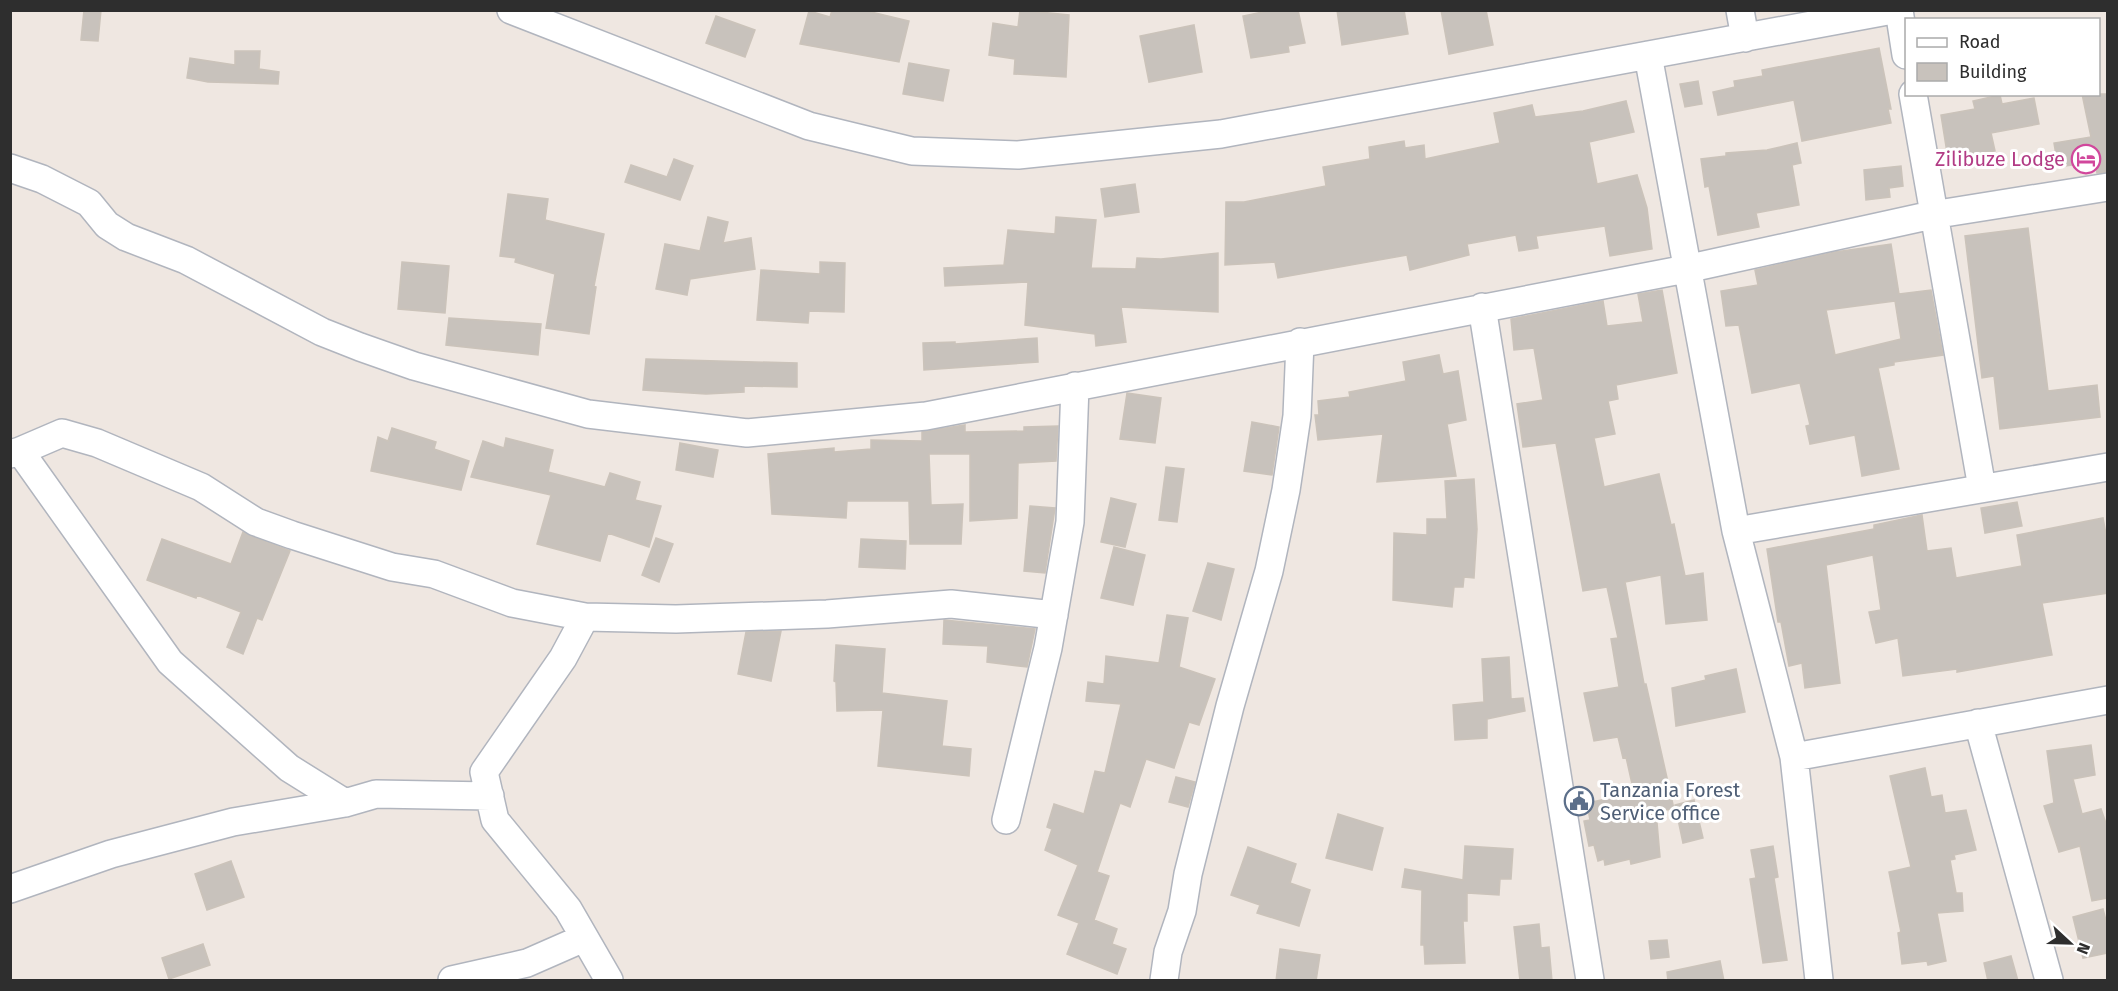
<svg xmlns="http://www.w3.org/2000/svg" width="2118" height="991" font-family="'Fira Sans',sans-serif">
	<rect width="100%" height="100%" fill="#efe7e1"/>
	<!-- building -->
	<path fill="#c8c2bc" stroke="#cbc3ba" stroke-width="1.5" fill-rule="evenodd" d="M 84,10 L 101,10 L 98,41 L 81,40 Z
		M 832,10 L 863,10 L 909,21 L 899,62 L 800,44 L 809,11 L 830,17 Z
		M 1020,10 L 1069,15 L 1066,77 L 1014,74 L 1015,59 L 989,55 L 993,23 L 1018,27 Z
		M 1272,10 L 1298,10 L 1305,43 L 1288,46 L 1289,52 L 1251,58 L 1243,16 Z
		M 1337,10 L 1404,10 L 1408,34 L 1342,45 Z
		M 1441,10 L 1486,10 L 1493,45 L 1449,54 Z
		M 716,16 L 755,30 L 745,57 L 706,43 Z
		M 1194,25 L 1202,72 L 1149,82 L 1140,36 Z
		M 1879,48 L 1891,109 L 1888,109 L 1891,123 L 1802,141 L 1794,100 L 1718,115 L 1713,92 L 1735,87 L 1734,81 L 1763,76 L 1762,70 Z
		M 235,51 L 260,51 L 259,69 L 279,72 L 278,84 L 208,82 L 187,78 L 190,58 L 235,65 Z
		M 909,63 L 949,70 L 943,101 L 903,94 Z
		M 1698,81 L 1702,104 L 1685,107 L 1680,84 Z
		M 2082,94 L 2108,94 L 2108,172 L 2097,173 L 2095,162 L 2058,167 L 2054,143 L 2091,137 Z
		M 2000,95 L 2002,104 L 2034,98 L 2039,124 L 1991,133 L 1995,151 L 1948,159 L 1941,115 L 1975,109 L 1973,101 Z
		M 1626,101 L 1634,132 L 1589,142 L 1597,184 L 1637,175 L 1647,208 L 1652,249 L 1610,256 L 1605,226 L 1536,236 L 1538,248 L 1519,251 L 1516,235 L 1467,244 L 1469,255 L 1410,270 L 1407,255 L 1278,278 L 1275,262 L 1225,265 L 1226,202 L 1244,202 L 1326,186 L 1323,167 L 1370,159 L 1369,147 L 1404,141 L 1405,148 L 1424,145 L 1425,159 L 1500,143 L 1494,113 L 1532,105 L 1535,117 L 1583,111 Z
		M 1797,143 L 1801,163 L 1792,165 L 1799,205 L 1756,213 L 1759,227 L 1718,235 L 1709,186 L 1705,187 L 1701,159 L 1726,156 L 1726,153 L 1767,150 Z
		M 674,159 L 693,166 L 680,200 L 625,182 L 631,165 L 667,177 Z
		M 1901,166 L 1903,186 L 1889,188 L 1890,197 L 1866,200 L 1864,170 Z
		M 1135,184 L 1139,212 L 1105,217 L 1101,189 Z
		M 508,194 L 548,199 L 545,220 L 604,234 L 594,286 L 596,287 L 589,334 L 546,328 L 555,274 L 515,262 L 516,258 L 500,256 Z
		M 708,217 L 728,222 L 723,243 L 751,238 L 755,269 L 690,279 L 687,295 L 656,289 L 665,244 L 700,251 Z
		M 1056,217 L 1096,220 L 1091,268 L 1136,269 L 1137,258 L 1161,259 L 1218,253 L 1218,312 L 1121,307 L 1126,342 L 1096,346 L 1095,334 L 1025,325 L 1028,282 L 945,286 L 944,268 L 1004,265 L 1008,230 L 1055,234 Z
		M 2028,228 L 2048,391 L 2097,385 L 2100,417 L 2000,429 L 1994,376 L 1982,378 L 1965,236 Z
		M 1891,244 L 1899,294 L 1931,290 L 1943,355 L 1894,362 L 1894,365 L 1878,368 L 1899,469 L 1862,476 L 1855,435 L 1810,444 L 1806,426 L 1810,425 L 1800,383 L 1752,393 L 1739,325 L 1726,326 L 1721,291 L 1758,285 L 1755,270 L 1835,252 ZM 1895,301 L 1901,339 L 1835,355 L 1826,310 Z
		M 402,262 L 449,266 L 445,313 L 398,309 Z
		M 820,262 L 845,263 L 844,312 L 809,311 L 808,323 L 757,320 L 761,270 L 820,274 Z
		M 1662,290 L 1677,373 L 1616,385 L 1618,399 L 1608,401 L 1615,434 L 1594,438 L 1604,487 L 1659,474 L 1671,525 L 1674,524 L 1685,576 L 1703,573 L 1707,620 L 1666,624 L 1661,575 L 1625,582 L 1644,684 L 1646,684 L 1674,809 L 1656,811 L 1660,857 L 1631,864 L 1630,859 L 1605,865 L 1604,859 L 1598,861 L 1594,845 L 1589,846 L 1584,821 L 1590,820 L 1587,803 L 1634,793 L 1626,757 L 1623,758 L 1618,737 L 1594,741 L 1584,693 L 1619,687 L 1611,639 L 1618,638 L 1607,587 L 1583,591 L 1556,443 L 1523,447 L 1517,404 L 1543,400 L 1534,348 L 1514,350 L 1511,319 L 1603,301 L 1607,326 L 1643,322 L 1638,294 Z
		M 449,318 L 541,324 L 538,355 L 446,345 Z
		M 1037,338 L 1038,362 L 924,370 L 923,343 L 955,342 L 955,344 Z
		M 1439,355 L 1443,374 L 1458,371 L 1466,420 L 1447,424 L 1456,476 L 1377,482 L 1383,434 L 1318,440 L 1315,415 L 1319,415 L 1318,401 L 1350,397 L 1349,392 L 1406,381 L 1403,362 Z
		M 646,359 L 797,363 L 797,387 L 744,386 L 744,392 L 706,394 L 643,390 Z
		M 1127,393 L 1161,398 L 1155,443 L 1120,439 Z
		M 1252,422 L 1279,427 L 1272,475 L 1244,471 Z
		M 965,425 L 965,432 L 1024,431 L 1024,427 L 1058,426 L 1056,461 L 1018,463 L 1017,518 L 970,521 L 970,454 L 929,454 L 931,505 L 963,504 L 961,544 L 910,544 L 909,501 L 847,501 L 846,518 L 772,514 L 768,454 L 834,448 L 834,452 L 871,449 L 871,440 L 922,441 L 922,432 Z
		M 392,428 L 436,442 L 434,449 L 469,461 L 461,490 L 371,471 L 378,437 L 388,441 Z
		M 506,438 L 553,450 L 548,472 L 605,487 L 610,473 L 640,482 L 635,500 L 661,506 L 649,547 L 608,533 L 600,561 L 537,544 L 551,495 L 471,477 L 483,441 L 504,448 Z
		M 680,443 L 718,450 L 713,477 L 676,470 Z
		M 1166,467 L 1184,469 L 1177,522 L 1159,520 Z
		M 1474,479 L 1477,529 L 1474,578 L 1464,577 L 1463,587 L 1454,587 L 1452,607 L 1393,600 L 1394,533 L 1427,535 L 1427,519 L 1447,519 L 1445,481 Z
		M 1111,498 L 1136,504 L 1125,547 L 1101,542 Z
		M 2017,502 L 2022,526 L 1985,533 L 1981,508 Z
		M 1030,506 L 1055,508 L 1045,573 L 1024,571 Z
		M 1922,515 L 1927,551 L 1951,548 L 1956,578 L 2022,566 L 2017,535 L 2103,518 L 2108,545 L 2108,593 L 2042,603 L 2052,655 L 1957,672 L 1957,669 L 1903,676 L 1898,638 L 1876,643 L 1869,612 L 1881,610 L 1873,555 L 1826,565 L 1840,683 L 1805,688 L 1802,663 L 1789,666 L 1781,622 L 1778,622 L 1767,549 L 1874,529 L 1874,525 Z
		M 243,532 L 290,551 L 262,620 L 257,618 L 243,654 L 227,647 L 241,612 L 197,595 L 196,598 L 147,580 L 162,539 L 231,564 Z
		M 656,538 L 673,544 L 659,582 L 642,575 Z
		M 861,539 L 906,541 L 905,569 L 859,567 Z
		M 1114,547 L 1145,555 L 1133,605 L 1101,598 Z
		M 1208,563 L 1234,569 L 1221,620 L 1193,611 Z
		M 1167,615 L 1188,618 L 1179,667 L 1215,679 L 1199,725 L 1189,722 L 1174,768 L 1146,759 L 1130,807 L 1120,803 L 1097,872 L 1109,876 L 1094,920 L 1117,929 L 1112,944 L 1126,949 L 1117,974 L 1067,954 L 1079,923 L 1058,915 L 1078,865 L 1045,850 L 1052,829 L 1047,827 L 1054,804 L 1084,814 L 1095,771 L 1105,773 L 1121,704 L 1086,701 L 1088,682 L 1104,684 L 1106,656 L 1159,663 Z
		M 944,620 L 1035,629 L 1027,667 L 987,662 L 988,646 L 943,644 Z
		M 781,631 L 771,681 L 738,674 L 746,632 Z
		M 836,645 L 885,649 L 882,693 L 947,701 L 942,746 L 971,749 L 969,776 L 878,766 L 883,710 L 837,711 L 836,682 L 834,681 Z
		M 1509,657 L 1511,699 L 1523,698 L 1525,711 L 1487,719 L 1487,738 L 1455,740 L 1453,705 L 1484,702 L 1482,659 Z
		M 1736,669 L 1745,712 L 1676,726 L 1672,688 L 1706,680 L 1705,676 Z
		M 2091,745 L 2095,775 L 2073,779 L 2082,814 L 2101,809 L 2108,829 L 2108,898 L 2092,901 L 2080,846 L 2059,852 L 2044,806 L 2054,803 L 2047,751 Z
		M 1925,768 L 1931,797 L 1942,795 L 1945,813 L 1966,810 L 1976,850 L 1954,855 L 1955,859 L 1950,860 L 1956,893 L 1962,893 L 1963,911 L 1937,913 L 1946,961 L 1928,965 L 1927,961 L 1902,964 L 1898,933 L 1901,932 L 1889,872 L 1911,867 L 1890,776 Z
		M 1176,777 L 1195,782 L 1188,807 L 1169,802 Z
		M 1694,800 L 1703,838 L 1683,843 L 1675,805 Z
		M 1338,814 L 1383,828 L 1372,870 L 1326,858 Z
		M 1465,846 L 1513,849 L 1511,879 L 1500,879 L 1499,895 L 1467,893 L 1467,921 L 1463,921 L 1465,963 L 1425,964 L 1424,945 L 1421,945 L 1422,890 L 1402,887 L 1405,869 L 1463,880 Z
		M 1773,846 L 1778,877 L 1774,878 L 1787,960 L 1763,963 L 1750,879 L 1756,878 L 1751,850 Z
		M 1248,847 L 1296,864 L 1290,883 L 1310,890 L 1299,926 L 1257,913 L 1260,905 L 1231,895 Z
		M 231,861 L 244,897 L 207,910 L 195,874 Z
		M 2103,909 L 2108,928 L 2108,953 L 2083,958 L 2073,917 Z
		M 1539,924 L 1541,948 L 1549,947 L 1552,981 L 1520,981 L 1514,927 Z
		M 1667,940 L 1669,957 L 1651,959 L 1649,941 Z
		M 203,944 L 210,965 L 169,979 L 162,958 Z
		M 1280,949 L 1320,955 L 1316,981 L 1276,981 Z
		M 2011,956 L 2018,981 L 1988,981 L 1984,963 Z
		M 1720,961 L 1724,981 L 1668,981 L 1667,972 Z"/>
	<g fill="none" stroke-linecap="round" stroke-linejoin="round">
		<!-- minor casing -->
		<g stroke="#b1b5be" stroke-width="30">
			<path id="minor" d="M 511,10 L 809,126 L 912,151 L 1018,155 L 1221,134 L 1893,10
				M 1740,10 L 1745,38
				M 1899,10 L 1906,55
				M 1648,55 L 1736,531 L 1794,757 L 1819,980
				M 1913,94 L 1982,488
				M 10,168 L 42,179 L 89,203 L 107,225 L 126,237 L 186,260 L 322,332 L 360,347 L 414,366 L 588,414 L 747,433 L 926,416 L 1686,269 L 1932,215 L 2108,187
				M 1482,307 L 1590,980
				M 20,451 L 62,433 L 97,443 L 201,487 L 256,522 L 292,535 L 392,567 L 434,574 L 512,603 L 585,617 L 676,619 L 827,614 L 951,604 L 1054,615
				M 10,454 L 20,451 L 170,662 L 289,768 L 345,803
				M 1736,531 L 2108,467
				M 585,617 L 563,658 L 484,772 L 495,820 L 568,909 L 609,980
				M 1978,723 L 2049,980
				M 1794,757 L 2108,700
				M 1006,820 L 1048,648 L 1070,522 L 1075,386
				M 10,889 L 111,854 L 233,822 L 345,803 L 376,794 L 490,796
				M 452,980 L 527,963 L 584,938
				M 1164,980 L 1168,952 L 1182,911 L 1188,874 L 1230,706 L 1269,571 L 1286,490 L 1297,416 L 1300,342"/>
		</g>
		<!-- minor -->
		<use href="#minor" stroke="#fff" stroke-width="27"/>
	</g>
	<!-- icons -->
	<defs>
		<g id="hotel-ring" transform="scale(1.5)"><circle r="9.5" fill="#fff" stroke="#d1479c" stroke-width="1.5"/><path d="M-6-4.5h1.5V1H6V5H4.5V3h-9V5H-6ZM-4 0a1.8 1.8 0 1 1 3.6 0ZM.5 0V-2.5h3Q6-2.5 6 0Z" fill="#d1479c"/></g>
		<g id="civic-ring" transform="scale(1.5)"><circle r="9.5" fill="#fff" stroke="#5c6f8a" stroke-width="1.5"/><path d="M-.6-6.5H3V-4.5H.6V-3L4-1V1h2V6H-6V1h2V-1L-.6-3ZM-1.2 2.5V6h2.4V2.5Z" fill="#5c6f8a"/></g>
	</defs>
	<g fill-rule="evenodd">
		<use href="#hotel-ring" x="2086" y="159"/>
		<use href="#civic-ring" x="1579" y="801"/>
	</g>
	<g text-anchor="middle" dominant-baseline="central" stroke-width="6" stroke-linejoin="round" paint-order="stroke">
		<!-- hotel labels -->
		<g font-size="20" fill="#b23c85" stroke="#fff" text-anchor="end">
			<text x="2065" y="159">Zilibuze Lodge</text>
		</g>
		<!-- service labels -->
		<g font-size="20" fill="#4e5e75" stroke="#fff" text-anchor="start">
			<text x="1600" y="790">Tanzania Forest<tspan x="1600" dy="23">Service office</tspan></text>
		</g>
	</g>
	<!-- border -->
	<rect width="2118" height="991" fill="none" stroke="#2e2e2e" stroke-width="24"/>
	<!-- legend -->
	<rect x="1905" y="18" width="195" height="78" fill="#ffffff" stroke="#ababab" stroke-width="1.5"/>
	<rect x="1917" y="38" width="30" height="9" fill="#ffffff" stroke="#ababab" stroke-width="1.5"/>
	<text x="1959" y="48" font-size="18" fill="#2e2e2e">Road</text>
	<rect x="1917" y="63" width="30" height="18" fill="#c8c2bc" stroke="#ababab" stroke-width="1.5"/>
	<text x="1959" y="78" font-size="18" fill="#2e2e2e">Building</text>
	<!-- north arrow -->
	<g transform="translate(2070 943) rotate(112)" stroke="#ffffff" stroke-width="4.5" paint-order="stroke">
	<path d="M0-4.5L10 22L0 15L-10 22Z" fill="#2e2e2e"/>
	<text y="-9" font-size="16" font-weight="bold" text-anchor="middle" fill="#2e2e2e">N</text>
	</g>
</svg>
